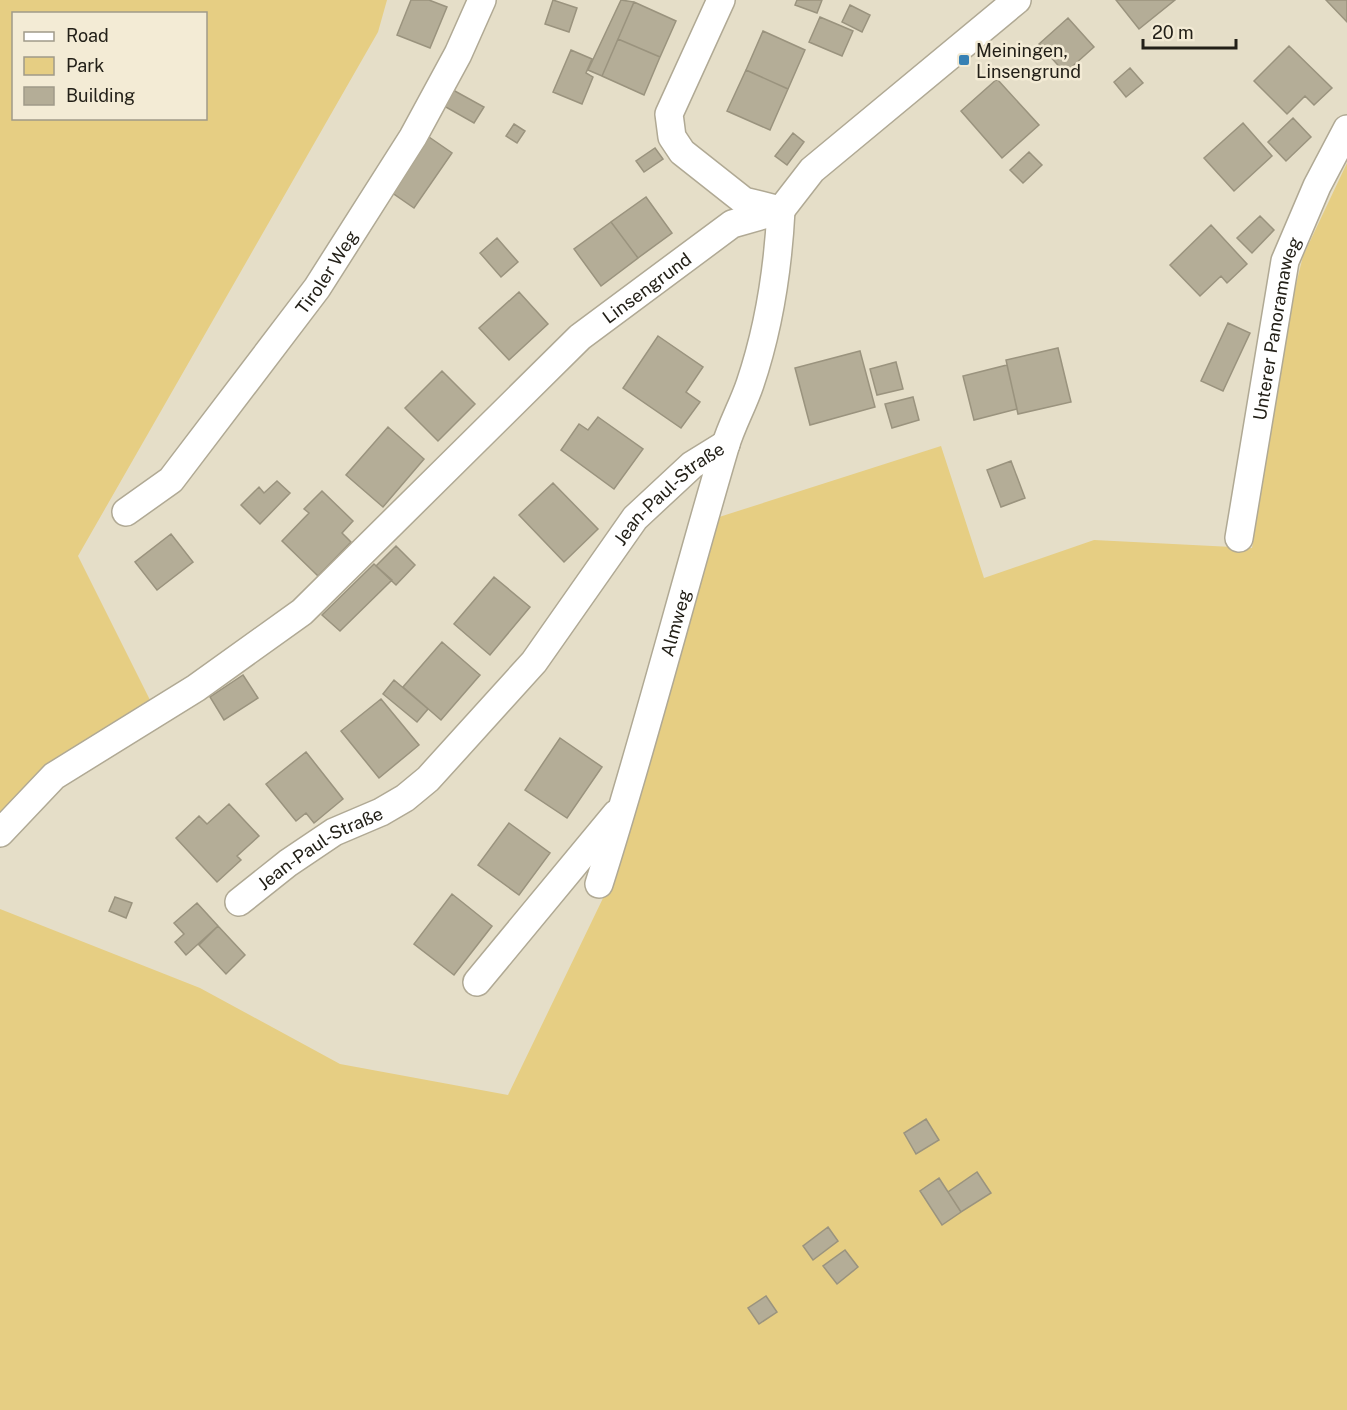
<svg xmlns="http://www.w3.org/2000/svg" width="1347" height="1410" font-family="'Public Sans',sans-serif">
	<rect width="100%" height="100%" fill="#e5dec8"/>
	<!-- green -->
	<path fill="#e6ce83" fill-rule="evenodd" d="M 0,0 L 387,0 L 378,32 L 78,556 L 150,700 L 50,769 L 0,818 ZM 14,14 L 206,14 L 206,118 L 14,118 Z
		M 1347,163 L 1347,1410 L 0,1410 L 0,909 L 200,988 L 340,1064 L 508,1095 L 605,894 L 713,519 L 941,446 L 984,578 L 1094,540 L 1252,548 L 1290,308 L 1303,256 Z"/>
	<!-- building -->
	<path fill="#b4ad97" stroke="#9a937e" stroke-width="1.5" d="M 411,0 L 429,0 L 447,7 L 430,48 L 397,35 Z
		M 553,0 L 577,8 L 569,32 L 545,24 Z
		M 621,0 L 634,2 L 602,76 L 588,70 Z
		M 797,0 L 822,0 L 817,13 L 795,5 Z
		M 1116,0 L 1175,0 L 1139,29 Z
		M 1326,0 L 1347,0 L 1347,22 Z
		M 634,2 L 676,21 L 660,57 L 618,39 Z
		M 850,5 L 870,15 L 862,32 L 842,22 Z
		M 820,17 L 853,31 L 842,56 L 809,42 Z
		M 1068,18 L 1094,47 L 1065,73 L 1039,44 Z
		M 763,31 L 805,50 L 788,89 L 746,70 Z
		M 618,39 L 660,57 L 644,95 L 602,76 Z
		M 1289,46 L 1332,88 L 1314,105 L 1305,96 L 1287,114 L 1254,81 Z
		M 571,50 L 592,59 L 586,73 L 593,77 L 582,104 L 553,92 Z
		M 1130,68 L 1143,83 L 1126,97 L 1114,82 Z
		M 746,70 L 788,89 L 770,130 L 727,111 Z
		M 997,79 L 1039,125 L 1002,158 L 961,111 Z
		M 453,90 L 484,107 L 474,123 L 444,106 Z
		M 1293,118 L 1311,137 L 1286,161 L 1268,142 Z
		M 1243,123 L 1272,156 L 1234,191 L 1204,158 Z
		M 514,124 L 525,131 L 517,143 L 506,136 Z
		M 793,133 L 804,142 L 787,165 L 775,156 Z
		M 429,137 L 452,153 L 414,208 L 391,192 Z
		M 655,148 L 663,159 L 644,172 L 636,161 Z
		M 1029,152 L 1042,165 L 1023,183 L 1010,170 Z
		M 646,197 L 672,233 L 638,258 L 611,222 Z
		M 1260,216 L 1274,230 L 1252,253 L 1237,238 Z
		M 611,222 L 638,258 L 601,286 L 574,249 Z
		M 1211,225 L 1247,264 L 1227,283 L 1221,276 L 1200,296 L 1170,265 Z
		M 497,238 L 518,262 L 501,277 L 480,253 Z
		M 519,292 L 548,324 L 509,360 L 479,328 Z
		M 1228,323 L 1250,333 L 1223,391 L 1201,381 Z
		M 658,336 L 703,367 L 686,392 L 700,402 L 681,428 L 623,388 Z
		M 1058,348 L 1071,402 L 1018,414 L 1006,360 Z
		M 860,351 L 875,407 L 810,425 L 795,368 Z
		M 896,362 L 903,389 L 877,395 L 870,369 Z
		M 1007,365 L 1017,409 L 974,420 L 963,376 Z
		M 442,371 L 475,404 L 438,441 L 405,408 Z
		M 913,397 L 919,420 L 892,428 L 885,404 Z
		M 598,417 L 643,449 L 614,489 L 561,450 L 579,424 L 588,430 Z
		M 388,427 L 424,459 L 383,507 L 346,475 Z
		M 1011,461 L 1025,498 L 1001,507 L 987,470 Z
		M 277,481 L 290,493 L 260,524 L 241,505 L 259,487 L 264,493 Z
		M 553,483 L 598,529 L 564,562 L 519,515 Z
		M 322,491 L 353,521 L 342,533 L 351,542 L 318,576 L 282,541 L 309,513 L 304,509 Z
		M 171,534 L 193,562 L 157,590 L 135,562 Z
		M 396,546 L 415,565 L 396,585 L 376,566 Z
		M 374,564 L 392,580 L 340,631 L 322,615 Z
		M 494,577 L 530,607 L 490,655 L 454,624 Z
		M 442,642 L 480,675 L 441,720 L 403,687 Z
		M 243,675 L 258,698 L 224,720 L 210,697 Z
		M 394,680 L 428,709 L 417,722 L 383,694 Z
		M 381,699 L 419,745 L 379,778 L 341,731 Z
		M 560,738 L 602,767 L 567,818 L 525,790 Z
		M 306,752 L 343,799 L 314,823 L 306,813 L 296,821 L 266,784 Z
		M 229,804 L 259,836 L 237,856 L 241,860 L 217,882 L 176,838 L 199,816 L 207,824 Z
		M 509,823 L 550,853 L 519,895 L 478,865 Z
		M 452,894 L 492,926 L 454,975 L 414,944 Z
		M 115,897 L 132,903 L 126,918 L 109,911 Z
		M 197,903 L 218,926 L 186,955 L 175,942 L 184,934 L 174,923 Z
		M 218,926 L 245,955 L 226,974 L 199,945 Z
		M 926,1119 L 939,1140 L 916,1154 L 904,1133 Z
		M 977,1172 L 991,1193 L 961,1212 L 948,1192 Z
		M 939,1178 L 961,1212 L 942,1225 L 920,1191 Z
		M 828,1227 L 838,1241 L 813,1260 L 803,1246 Z
		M 845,1250 L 858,1267 L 837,1284 L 823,1266 Z
		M 766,1296 L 777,1312 L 759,1324 L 748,1308 Z"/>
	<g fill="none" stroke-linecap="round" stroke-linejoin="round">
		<!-- street casing -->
		<g stroke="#b0a994" stroke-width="30">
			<g id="street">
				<path d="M 721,0 L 669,114 L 672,137 L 682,152 L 744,201 L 780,210"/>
				<path id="s1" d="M 126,512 L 171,480 L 317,288 L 413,137 L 458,54 L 482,0"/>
				<path id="s2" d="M 1239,538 L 1285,261 L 1317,186 L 1347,129"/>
				<path id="s3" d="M 0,833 L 54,776 L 196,688 L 302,612 L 580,337 L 732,224 L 781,210 L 812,170 L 1017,0"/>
				<path id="s4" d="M 599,884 C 645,739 682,593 725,447 C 731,426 743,405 750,384 C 769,328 778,268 781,210"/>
				<path id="s5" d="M 239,902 L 288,863 L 334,832 L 381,812 L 405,798 L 428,779 L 534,662 L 635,518 L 692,465 L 726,444"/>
				<path d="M 477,982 L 616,814"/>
			</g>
		</g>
		<!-- street -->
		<use href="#street" stroke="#fff" stroke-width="27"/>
	</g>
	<!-- markers -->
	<rect fill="#3781b4" stroke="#f3ebd5" stroke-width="2" x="958" y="54" width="12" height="12" rx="3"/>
	<g text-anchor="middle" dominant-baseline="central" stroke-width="5" stroke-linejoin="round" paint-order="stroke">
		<!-- poi labels -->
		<g font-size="18" fill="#232018" stroke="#f3ebd5" text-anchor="start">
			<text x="976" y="50">Meiningen,<tspan x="976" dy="21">Linsengrund</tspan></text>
		</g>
		<!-- street labels -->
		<g font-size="18" fill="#232018" stroke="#f3ebd5">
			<text stroke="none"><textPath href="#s1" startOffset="315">Tiroler Weg</textPath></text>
			<text stroke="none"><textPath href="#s3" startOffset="850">Linsengrund</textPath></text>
			<text stroke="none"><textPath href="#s2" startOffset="213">Unterer Panoramaweg</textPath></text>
			<text stroke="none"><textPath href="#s5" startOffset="602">Jean-Paul-Straße</textPath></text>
			<text stroke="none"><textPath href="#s4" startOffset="272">Almweg</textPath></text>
			<text stroke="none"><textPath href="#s5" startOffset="98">Jean-Paul-Straße</textPath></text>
		</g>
	</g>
	<!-- legend -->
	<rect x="12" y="12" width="195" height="108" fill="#f3ebd5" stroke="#a09a89" stroke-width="1.5"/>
	<rect x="24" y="32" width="30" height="9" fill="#ffffff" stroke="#a09a89" stroke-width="1.5"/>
	<text x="66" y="42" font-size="18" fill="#232018">Road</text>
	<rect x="24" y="57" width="30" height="18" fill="#e6ce83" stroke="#a09a89" stroke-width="1.5"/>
	<text x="66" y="72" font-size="18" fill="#232018">Park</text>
	<rect x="24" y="87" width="30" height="18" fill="#b4ad97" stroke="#a09a89" stroke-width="1.5"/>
	<text x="66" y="102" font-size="18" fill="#232018">Building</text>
	<!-- scale -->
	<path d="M1143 39v9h93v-9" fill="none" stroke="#232018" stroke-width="3"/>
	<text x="1152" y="39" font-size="18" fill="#232018" stroke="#f3ebd5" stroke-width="4.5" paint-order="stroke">20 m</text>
</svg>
